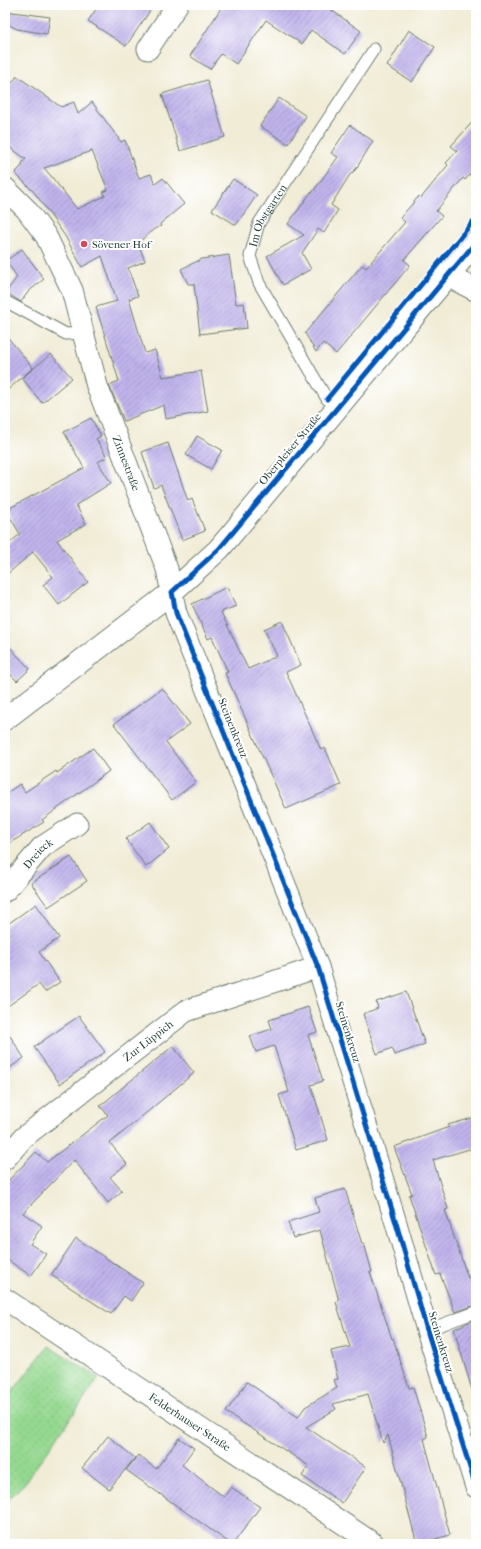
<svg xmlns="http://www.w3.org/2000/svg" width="481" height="1549" font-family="'IM FELL French Canon',serif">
	<defs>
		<pattern id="grass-dots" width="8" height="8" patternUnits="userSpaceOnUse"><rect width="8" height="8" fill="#95d991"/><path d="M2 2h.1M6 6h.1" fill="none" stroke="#80bb7e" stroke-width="1.8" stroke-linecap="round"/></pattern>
		<pattern id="building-hatch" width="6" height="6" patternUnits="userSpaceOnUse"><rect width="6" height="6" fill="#c0b3ec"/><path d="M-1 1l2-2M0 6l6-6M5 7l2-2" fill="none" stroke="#9b93c0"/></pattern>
	</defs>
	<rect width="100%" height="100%" fill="#fff"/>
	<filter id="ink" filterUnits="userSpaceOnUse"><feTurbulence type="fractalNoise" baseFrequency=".025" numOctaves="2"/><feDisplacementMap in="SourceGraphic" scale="8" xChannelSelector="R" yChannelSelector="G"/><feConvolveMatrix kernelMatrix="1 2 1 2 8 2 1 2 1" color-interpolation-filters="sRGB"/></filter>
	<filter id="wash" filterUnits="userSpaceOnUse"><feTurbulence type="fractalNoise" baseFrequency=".012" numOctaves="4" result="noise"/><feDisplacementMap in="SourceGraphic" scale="16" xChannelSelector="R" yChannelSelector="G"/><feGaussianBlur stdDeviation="0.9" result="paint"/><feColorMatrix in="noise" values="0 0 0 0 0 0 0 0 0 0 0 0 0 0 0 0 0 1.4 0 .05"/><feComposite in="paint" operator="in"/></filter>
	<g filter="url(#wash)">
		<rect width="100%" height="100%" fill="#f1ecd6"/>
		<!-- grass -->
		<path fill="url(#grass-dots)" stroke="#5a8b62" d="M 48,1346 L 99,1378 L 24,1484 L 5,1503 L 5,1401 Z"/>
		<g id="blocks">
			<!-- building -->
			<path fill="url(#building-hatch)" fill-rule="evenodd" d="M 99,5 L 154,5 L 126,46 L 88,21 Z
				M 223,5 L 324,5 L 361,31 L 345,54 L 311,30 L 302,44 L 266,20 L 236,64 L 221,54 L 210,69 L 190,56 Z
				M 5,11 L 50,17 L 47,34 L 17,29 L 5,23 Z
				M 409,30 L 435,47 L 412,82 L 387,66 Z
				M 17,76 L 61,107 L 74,102 L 78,114 L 92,102 L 121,142 L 125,140 L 139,178 L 151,174 L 155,184 L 163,178 L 184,204 L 160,224 L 161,226 L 154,229 L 138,243 L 145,261 L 128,268 L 138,296 L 129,299 L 145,353 L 155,350 L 163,377 L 201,371 L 208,411 L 166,419 L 164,405 L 124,421 L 109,385 L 119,381 L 96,307 L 117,301 L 102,256 L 82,267 L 65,236 L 35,193 L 15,173 L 23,165 L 22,163 L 26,159 L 5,144 L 5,93 ZM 92,151 L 108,190 L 103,192 L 105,196 L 77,209 L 51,176 L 44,168 Z
				M 207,80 L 225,137 L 180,151 L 162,94 Z
				M 279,98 L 306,116 L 288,144 L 260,126 Z
				M 476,118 L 476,167 L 465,180 L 463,178 L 436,211 L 442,216 L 404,260 L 410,265 L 336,354 L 323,343 L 316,352 L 305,333 L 362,265 L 366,268 L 405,222 L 400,218 L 419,196 L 421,198 L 448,165 L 446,163 L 457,151 L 451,146 Z
				M 350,125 L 373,141 L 356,169 L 349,176 L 331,205 L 338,210 L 324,233 L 318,229 L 302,253 L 311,269 L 283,285 L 267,256 L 304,235 L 288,224 L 311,192 L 312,193 L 338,157 L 331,153 Z
				M 233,179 L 257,195 L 236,225 L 212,210 Z
				M 22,249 L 44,279 L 28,292 L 21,302 L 6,292 L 17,277 L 6,261 Z
				M 229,255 L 236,304 L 244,303 L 247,328 L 200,334 L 194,284 L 188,284 L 181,269 L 202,259 Z
				M 5,334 L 33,368 L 5,392 Z
				M 51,354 L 72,378 L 42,403 L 22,378 Z
				M 91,418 L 101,436 L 96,439 L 107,457 L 98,462 L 111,483 L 76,505 L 86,524 L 57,540 L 88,582 L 59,605 L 43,585 L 53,577 L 33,552 L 5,576 L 5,547 L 20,534 L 6,510 L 84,468 L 64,432 Z
				M 197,436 L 222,450 L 211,469 L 186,455 Z
				M 168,443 L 188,501 L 192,499 L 205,531 L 182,540 L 161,485 L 154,488 L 142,452 Z
				M 227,587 L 236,606 L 221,612 L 248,669 L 277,656 L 264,629 L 282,621 L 301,665 L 286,672 L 321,750 L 325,748 L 341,785 L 286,809 L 225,673 L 228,672 L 212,637 L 208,639 L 192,604 Z
				M 5,642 L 30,669 L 17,681 L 5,669 Z
				M 162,688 L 190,724 L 166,742 L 196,782 L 172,800 L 114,724 Z
				M 93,748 L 109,771 L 42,820 L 44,822 L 5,846 L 5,794 L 20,784 L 25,792 L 56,771 L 57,773 Z
				M 150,822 L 169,849 L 146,867 L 126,839 Z
				M 71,857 L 87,881 L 48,907 L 31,883 Z
				M 36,904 L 59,938 L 39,952 L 60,982 L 45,992 L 39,984 L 5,1008 L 5,926 Z
				M 406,992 L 425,1044 L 395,1055 L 392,1048 L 377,1054 L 363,1014 L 378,1008 L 376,1002 Z
				M 308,1007 L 317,1032 L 308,1035 L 323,1081 L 311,1085 L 328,1140 L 296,1150 L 279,1095 L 289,1092 L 274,1046 L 256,1052 L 250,1036 L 272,1029 L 269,1020 Z
				M 79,1016 L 105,1052 L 60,1084 L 34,1047 Z
				M 5,1028 L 24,1058 L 5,1071 Z
				M 173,1046 L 194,1073 L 110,1143 L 127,1164 L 110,1177 L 122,1191 L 108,1203 L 74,1160 L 23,1213 L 42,1226 L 30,1244 L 46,1254 L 31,1276 L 5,1258 L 5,1184 L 36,1152 L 47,1162 L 108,1115 L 100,1106 Z
				M 476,1117 L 476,1147 L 433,1160 L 448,1209 L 445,1210 L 468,1278 L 476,1275 L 476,1305 L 455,1312 L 440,1274 L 436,1275 L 409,1195 L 412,1194 L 394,1147 L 449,1127 L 448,1125 Z
				M 345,1189 L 362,1244 L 364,1243 L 372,1272 L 370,1272 L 392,1339 L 393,1338 L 409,1388 L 413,1387 L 428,1437 L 424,1439 L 450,1535 L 417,1544 L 388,1435 L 383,1443 L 368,1394 L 333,1404 L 336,1409 L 306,1427 L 366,1467 L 342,1503 L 302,1476 L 309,1466 L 226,1412 L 247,1382 L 298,1417 L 305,1407 L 337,1388 L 334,1380 L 338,1379 L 331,1351 L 350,1347 L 336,1302 L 339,1301 L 320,1230 L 293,1238 L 288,1222 L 319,1212 L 315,1198 Z
				M 76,1238 L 143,1283 L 131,1301 L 124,1296 L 111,1314 L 51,1275 Z
				M 476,1319 L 476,1389 L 472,1390 L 454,1329 Z
				M 108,1436 L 135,1458 L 109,1489 L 82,1468 Z
				M 179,1438 L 194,1448 L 182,1465 L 224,1497 L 231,1487 L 260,1507 L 233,1544 L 231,1544 L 126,1470 L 138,1455 L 156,1469 Z"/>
		</g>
	</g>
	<g filter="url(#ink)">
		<use href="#blocks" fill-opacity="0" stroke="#687a6d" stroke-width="1"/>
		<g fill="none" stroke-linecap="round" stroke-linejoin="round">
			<!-- lane casing -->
			<g stroke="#687a6d" stroke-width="13">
				<g id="lane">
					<path d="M 5,301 L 66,334 L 83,333"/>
					<path id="s1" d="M 338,407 L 327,399 L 259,283 L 250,256 L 259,223 L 374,49"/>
					<path d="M 427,1330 L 476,1312"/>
				</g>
			</g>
			<!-- street casing -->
			<g stroke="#687a6d" stroke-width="23">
				<g id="street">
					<path d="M 148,49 L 177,5"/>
					<path id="s2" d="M 5,188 L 26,209 L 46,236 L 72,290 L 97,386 L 167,569 L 176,613 L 318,967 L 396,1223 L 427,1330 L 476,1487"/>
					<path id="s3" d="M 5,891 L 42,847 L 77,824"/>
					<path id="s4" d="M 5,1159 L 24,1137 L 186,1011 L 318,967"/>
					<path id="s5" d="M 5,1299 L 374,1544"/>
				</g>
			</g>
			<!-- secondary casing -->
			<g stroke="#687a6d" stroke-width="24">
				<path id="secondary" d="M 447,275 L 476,290
					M 5,719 L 172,592 L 219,549 L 476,242"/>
			</g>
			<!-- lane -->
			<use href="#lane" stroke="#fff" stroke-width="11"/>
			<!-- street -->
			<use href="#street" stroke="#fff" stroke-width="21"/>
			<!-- secondary -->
			<use href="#secondary" stroke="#fff" stroke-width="22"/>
			<!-- cycleway casing -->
			<g stroke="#fff" stroke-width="8">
				<path id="cycleway" d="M 476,242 L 219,549 L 172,592 L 176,613 L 318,967 L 396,1223 L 427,1330 L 476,1487
					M 327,399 L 476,218"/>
			</g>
			<!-- cycleway -->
			<use href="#cycleway" stroke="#0057b8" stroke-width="5"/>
		</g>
	</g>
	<!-- markers -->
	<circle fill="#d1495b" stroke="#fff" stroke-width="1.5" cx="84" cy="244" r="4"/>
	<g text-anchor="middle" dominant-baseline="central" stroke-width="4" stroke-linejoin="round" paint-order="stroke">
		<!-- street labels -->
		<g font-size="11" fill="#1f3d34" stroke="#fff">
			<text stroke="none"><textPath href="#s1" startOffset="221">Im Obstgarten</textPath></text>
			<text transform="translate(290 449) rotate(-50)">Oberpleiser Straße</text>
			<text stroke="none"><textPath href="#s2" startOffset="305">Zinnestraße</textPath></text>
			<text transform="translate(233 728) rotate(68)">Steinenkreuz</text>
			<text stroke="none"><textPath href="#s3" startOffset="50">Dreieck</textPath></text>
			<text transform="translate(348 1032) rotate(73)">Steinenkreuz</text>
			<text stroke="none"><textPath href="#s4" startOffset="186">Zur Lüppich</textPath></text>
			<text transform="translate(441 1342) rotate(73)">Steinenkreuz</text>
			<text stroke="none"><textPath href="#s5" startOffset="222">Felderhauser Straße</textPath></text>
		</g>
		<!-- poi labels -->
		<g font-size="11" fill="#1f3d34" stroke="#fff" text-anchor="start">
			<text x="92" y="244">Sövener Hof</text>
		</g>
	</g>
	<!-- margin -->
	<rect width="481" height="1549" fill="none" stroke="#fff" stroke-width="20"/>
</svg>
